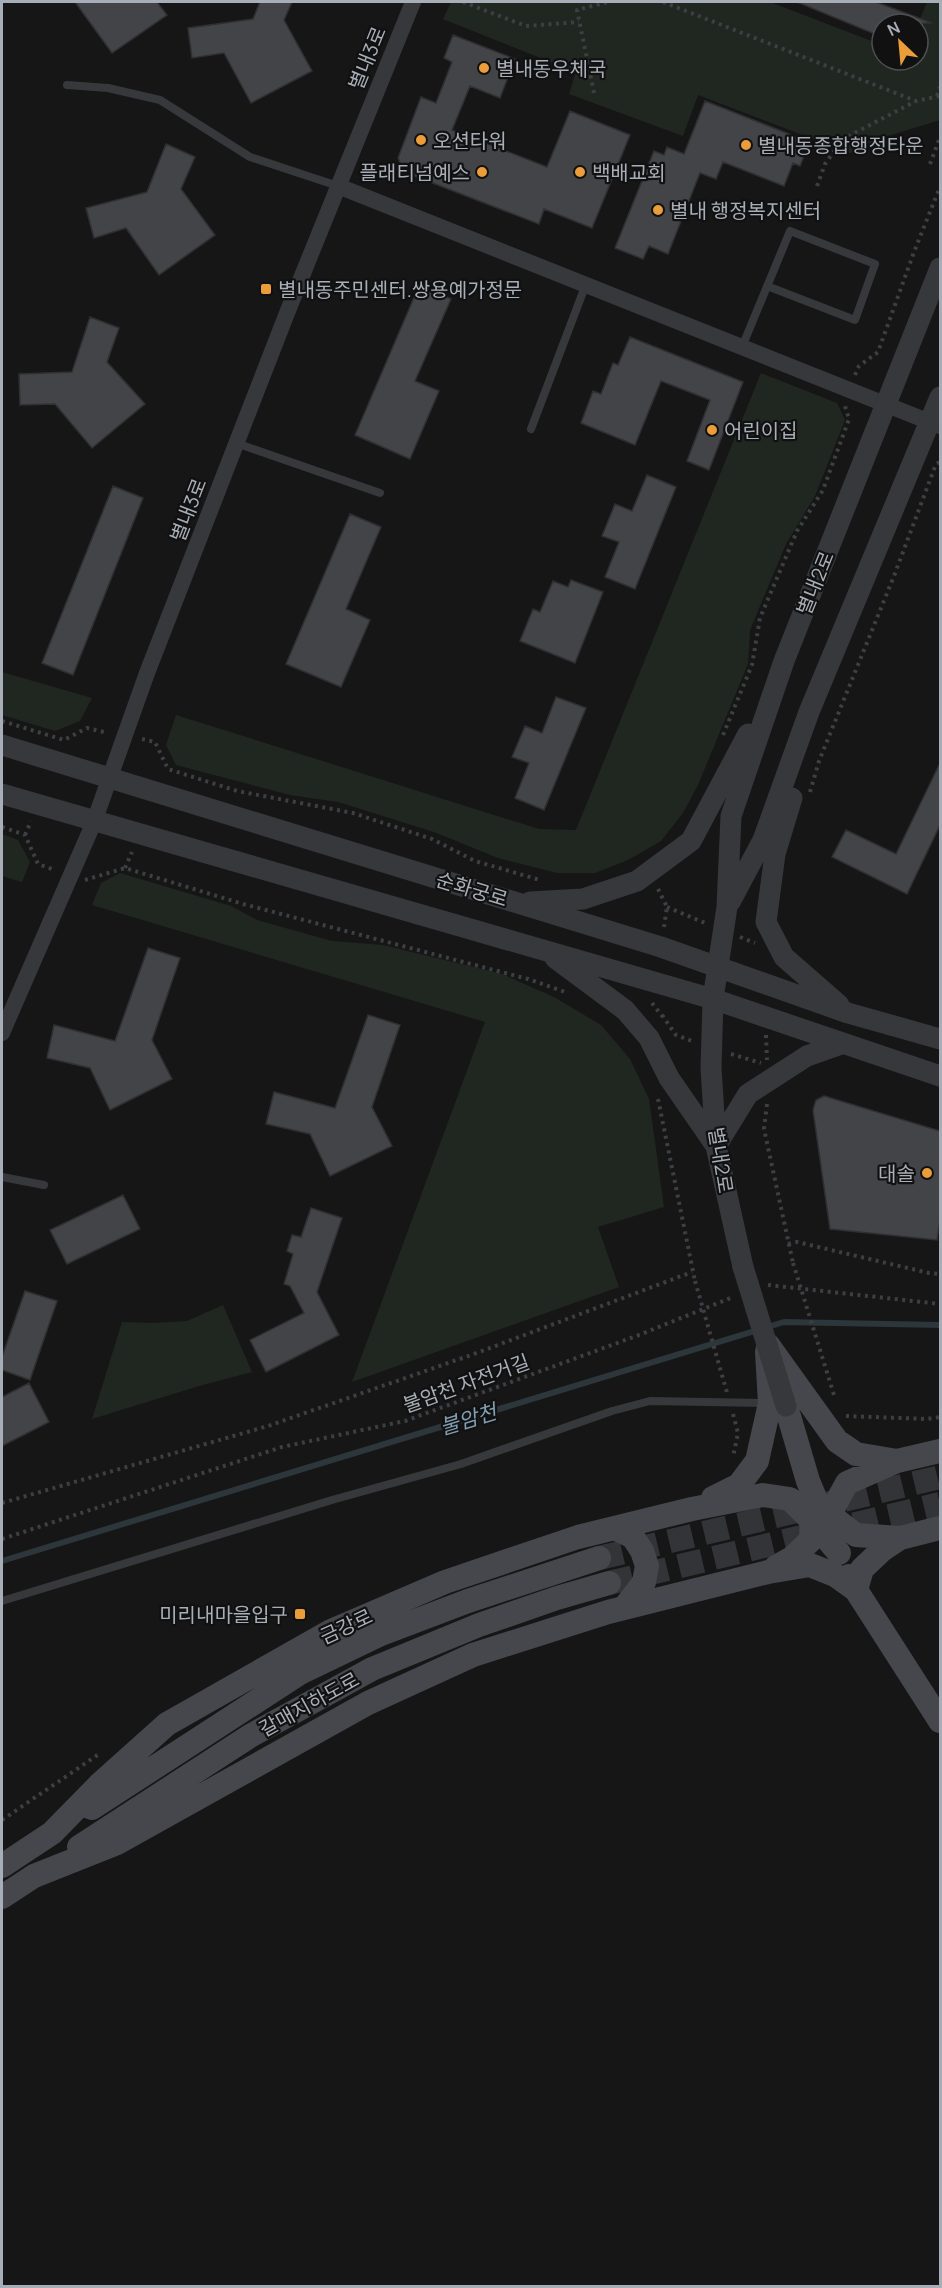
<svg xmlns="http://www.w3.org/2000/svg" width="942" height="2288" font-family="Manrope,'Noto Sans KR',sans-serif">
	<rect width="100%" height="100%" fill="#161617"/>
	<!-- green -->
	<path fill="#202720" d="M 451,2 L 770,2 L 882,45 L 882,60 L 918,60 L 918,24 L 927,2 L 940,2 L 940,120 L 878,139 L 850,153 L 698,95 L 683,136 L 569,94 L 576,72 L 443,19 Z
		M 761,373 L 837,403 L 845,420 L 815,496 L 786,544 L 750,630 L 748,664 L 698,785 L 683,813 L 661,841 L 628,860 L 595,873 L 557,873 L 498,858 L 434,832 L 338,802 L 290,795 L 176,765 L 166,745 L 176,715 L 539,829 L 576,830 Z
		M 2,672 L 92,698 L 80,721 L 55,731 L 2,715 Z
		M 2,834 L 18,840 L 30,862 L 22,882 L 2,876 Z
		M 120,873 L 231,906 L 257,920 L 332,941 L 383,945 L 502,974 L 554,997 L 601,1025 L 630,1059 L 649,1099 L 664,1207 L 598,1227 L 619,1287 L 352,1382 L 485,1022 L 92,905 L 101,883 Z
		M 223,1305 L 252,1372 L 199,1386 L 92,1419 L 122,1322 L 153,1323 L 187,1321 Z"/>
	<g fill="none" stroke-linecap="round" stroke-linejoin="round">
		<!-- stream -->
		<path stroke="#2c363b" stroke-width="6" d="M 2,1561 L 784,1322 L 940,1325"/>
	</g>
	<!-- building -->
	<path fill="#424447" stroke="#303033" stroke-width="1.5" d="M 75,2 L 157,2 L 167,15 L 112,53 Z
		M 260,2 L 292,2 L 284,20 L 312,71 L 251,103 L 224,53 L 192,58 L 188,28 L 253,19 Z
		M 797,2 L 876,2 L 932,23 L 882,24 L 882,37 Z
		M 453,35 L 515,59 L 500,98 L 470,86 L 452,130 L 547,167 L 570,111 L 630,135 L 592,228 L 544,209 L 539,224 L 404,172 L 398,158 L 421,97 L 436,103 L 452,62 L 444,58 Z
		M 705,101 L 802,139 L 801,143 L 808,146 L 800,166 L 793,163 L 784,186 L 723,162 L 716,179 L 700,173 L 668,254 L 649,246 L 643,259 L 615,248 L 654,151 L 664,155 L 667,147 L 684,154 Z
		M 166,144 L 195,157 L 181,189 L 215,235 L 159,275 L 126,228 L 94,238 L 86,208 L 147,192 Z
		M 419,286 L 451,299 L 415,381 L 439,391 L 410,459 L 355,435 Z
		M 90,317 L 119,328 L 107,362 L 145,404 L 92,448 L 55,404 L 20,405 L 19,374 L 72,372 Z
		M 630,337 L 743,382 L 709,470 L 687,461 L 710,400 L 661,381 L 635,445 L 581,423 L 593,391 L 601,394 L 613,363 L 618,365 Z
		M 647,475 L 676,487 L 635,589 L 605,577 L 619,542 L 602,536 L 615,504 L 632,511 Z
		M 113,486 L 143,498 L 73,675 L 42,663 Z
		M 350,514 L 381,527 L 346,609 L 370,620 L 341,687 L 286,664 Z
		M 571,580 L 603,592 L 575,663 L 520,641 L 533,609 L 540,612 L 553,581 L 568,587 Z
		M 556,697 L 586,708 L 544,810 L 515,798 L 529,763 L 512,757 L 525,726 L 542,733 Z
		M 940,763 L 940,825 L 907,894 L 832,857 L 846,830 L 896,854 Z
		M 148,948 L 180,958 L 152,1040 L 172,1079 L 110,1110 L 90,1068 L 47,1058 L 54,1025 L 115,1041 Z
		M 368,1015 L 400,1025 L 372,1107 L 392,1146 L 330,1176 L 310,1134 L 266,1124 L 274,1092 L 335,1108 Z
		M 824,1096 L 940,1131 L 940,1220 L 937,1240 L 830,1229 L 813,1110 L 816,1100 Z
		M 123,1195 L 140,1229 L 67,1264 L 50,1230 Z
		M 311,1208 L 342,1218 L 317,1292 L 339,1335 L 266,1372 L 250,1340 L 304,1313 L 290,1286 L 284,1284 L 293,1254 L 287,1251 L 292,1235 L 301,1237 Z
		M 25,1291 L 57,1301 L 30,1380 L 2,1370 L 2,1357 Z
		M 29,1383 L 49,1422 L 2,1446 L 2,1397 Z"/>
	<g fill="none" stroke-linecap="round" stroke-linejoin="round">
		<!-- secondary-tunnel -->
		<path stroke="#333437" stroke-width="24" stroke-dasharray="24 12" stroke-linecap="butt" d="M 599,1558 L 940,1477
			M 609,1583 L 940,1504"/>
		<!-- path -->
		<path stroke="#3d3f43" stroke-width="4" stroke-dasharray="3 4.5" stroke-linecap="butt" d="M 463,2 L 526,26 L 579,22
			M 663,2 L 916,101
			M 594,93 L 577,10 L 608,2
			M 937,96 L 940,87
			M 930,164 L 940,137
			M 817,186 L 825,164 L 843,139 L 916,101 L 940,96
			M 855,375 L 859,366 L 878,352 L 914,252 L 940,187
			M 2,721 L 64,740 L 87,728 L 108,733
			M 723,735 L 752,665 L 760,618 L 797,531 L 823,490 L 849,419 L 845,406
			M 142,739 L 155,742 L 168,769 L 237,791 L 353,813 L 432,839 L 475,861 L 540,880
			M 810,792 L 819,761 L 894,576 L 936,464 L 940,462
			M 2,827 L 25,835 L 38,864 L 55,870
			M 25,835 L 31,821
			M 125,868 L 132,852
			M 85,880 L 125,868 L 243,904 L 528,979 L 565,992
			M 658,889 L 667,907 L 664,927
			M 667,907 L 705,923
			M 740,937 L 755,943
			M 652,1003 L 662,1016
			M 662,1015 L 676,1035 L 692,1041
			M 766,1035 L 767,1060
			M 731,1054 L 761,1063
			M 658,1099 L 695,1281
			M 767,1104 L 764,1129 L 793,1263
			M 788,1244 L 797,1242 L 929,1273 L 940,1274
			M 768,1285 L 940,1304
			M 733,1414 L 738,1433 L 733,1457
			M 846,1416 L 927,1419 L 940,1417
			M 2,1503 L 268,1426 L 474,1354 L 692,1272
			M 2,1539 L 282,1447 L 405,1421 L 639,1335 L 733,1297
			M 2,1820 L 99,1754"/>
		<!-- service -->
		<path stroke="#37383c" stroke-width="8" d="M 67,85 L 108,88 L 160,100 L 250,157 L 338,186
			M 742,347 L 790,231 L 875,264 L 855,320 L 767,286
			M 531,429 L 586,284
			M 236,443 L 380,493
			M 2,1177 L 44,1185
			M 2,1601 L 332,1500 L 461,1464 L 612,1411 L 650,1401 L 769,1403"/>
		<!-- minor -->
		<path stroke="#37383c" stroke-width="16" d="M 338,186 L 940,426
			M 2,1033 L 94,822 L 147,673 L 287,313 L 413,2"/>
		<!-- tertiary -->
		<path stroke="#37383c" stroke-width="21" d="M 2,745 L 661,947 L 848,1013 L 940,1039
			M 2,794 L 713,999 L 940,1076
			M 792,798 L 775,854 L 766,922 L 784,957 L 839,1005
			M 530,902 L 583,899 L 637,881 L 691,841 L 748,734
			M 730,902 L 763,840 L 809,712 L 940,397
			M 555,958 L 625,1010 L 649,1038 L 669,1078 L 716,1146 L 748,1094 L 807,1056 L 841,1044
			M 743,1267 L 716,1146 L 711,1068 L 713,999 L 727,907 L 731,816 L 784,661 L 940,268"/>
		<!-- secondary -->
		<path stroke="#45474c" stroke-width="24" d="M 768,1345 L 837,1441 L 856,1454 L 897,1461
			M 786,1406 L 808,1481 L 829,1531
			M 713,1498 L 739,1485 L 757,1461 L 770,1403 L 767,1352
			M 827,1510 L 835,1519 L 856,1535 L 900,1538 L 940,1528
			M 614,1528 L 633,1537 L 642,1551 L 647,1566 L 644,1582 L 624,1608
			M 834,1533 L 830,1514 L 847,1483 L 897,1461 L 940,1451
			M 776,1567 L 792,1558 L 811,1540 L 812,1512
			M 849,1576 L 856,1590 L 940,1721
			M 92,1808 L 300,1673 L 381,1634 L 468,1601 L 599,1558
			M 79,1847 L 250,1736 L 372,1669 L 479,1625 L 557,1598 L 609,1583
			M 2,1866 L 52,1833 L 100,1784 L 167,1724 L 331,1631 L 445,1582 L 578,1537 L 692,1509 L 763,1495 L 790,1499 L 813,1522 L 839,1553
			M 2,1897 L 34,1876 L 117,1843 L 368,1703 L 473,1655 L 608,1612 L 768,1572 L 810,1565 L 835,1575 L 856,1590 L 862,1569 L 882,1550 L 900,1538"/>
		<!-- path-bridge -->
		<path stroke="#3d3f43" stroke-width="4" stroke-dasharray="3 4.5" stroke-linecap="butt" d="M 793,1263 L 834,1395
			M 695,1281 L 728,1396"/>
		<!-- tertiary-bridge -->
		<path stroke="#37383c" stroke-width="21" d="M 743,1267 L 786,1406"/>
	</g>
	<!-- markers -->
	<g fill="#eb9d3a" stroke="#111112" stroke-width="2">
		<circle cx="484" cy="68" r="6"/>
		<circle cx="421" cy="140" r="6"/>
		<circle cx="746" cy="145" r="6"/>
		<circle cx="482" cy="172" r="6"/>
		<circle cx="580" cy="172" r="6"/>
		<circle cx="658" cy="210" r="6"/>
		<rect x="260" y="283" width="12" height="12" rx="3"/>
		<circle cx="712" cy="430" r="6"/>
		<circle cx="927" cy="1173" r="6"/>
		<rect x="294" y="1608" width="12" height="12" rx="3"/>
	</g>
	<g text-anchor="middle" dominant-baseline="central" stroke-width="4.5" stroke-linejoin="round" paint-order="stroke">
		<!-- street labels -->
		<g font-size="20" fill="#a8aeb7" stroke="#111112">
			<text transform="translate(367 58) rotate(-68)">별내3로</text>
			<text transform="translate(188 510) rotate(-69)">별내3로</text>
			<text transform="translate(815 583) rotate(-68)">별내2로</text>
			<text transform="translate(472 889) rotate(17)">순화궁로</text>
			<text transform="translate(721 1160) rotate(81)">별내2로</text>
			<text transform="translate(466 1383) rotate(-20)">불암천 자전거길</text>
			<text transform="translate(346 1626) rotate(-25)">금강로</text>
			<text transform="translate(309 1704) rotate(-29)">갈매지하도로</text>
		</g>
		<!-- poi labels -->
		<g font-size="20" fill="#a8aeb7" stroke="#111112" text-anchor="start">
			<text x="496" y="68">별내동우체국</text>
			<text x="433" y="140">오션타워</text>
			<text x="758" y="145">별내동종합행정타운</text>
			<text x="470" y="172" text-anchor="end">플래티넘예스</text>
			<text x="592" y="172">백배교회</text>
			<text x="670" y="210">별내 행정복지센터</text>
			<text x="278" y="289">별내동주민센터.쌍용예가정문</text>
			<text x="724" y="430">어린이집</text>
			<text x="915" y="1173" text-anchor="end">대솔</text>
			<text x="288" y="1614" text-anchor="end">미리내마을입구</text>
		</g>
		<!-- water labels -->
		<g font-size="21" font-style="italic" fill="#809fb1" stroke="#111112">
			<text transform="translate(468 1419) rotate(-17)">불암천</text>
		</g>
	</g>
	<!-- border -->
	<rect width="942" height="2288" fill="none" stroke="#a8aeb7" stroke-width="6"/>
	<!-- north arrow -->
	<g transform="translate(900 42) rotate(334)"><circle r="28" fill="#111112" stroke="#4d5054" stroke-width="1.5"/>
	<path d="M0-4.5L10 22L0 15L-10 22Z" fill="#eb9d3a"/>
	<text y="-9" font-size="16" font-weight="bold" text-anchor="middle" fill="#a8aeb7">N</text>
	</g>
</svg>
